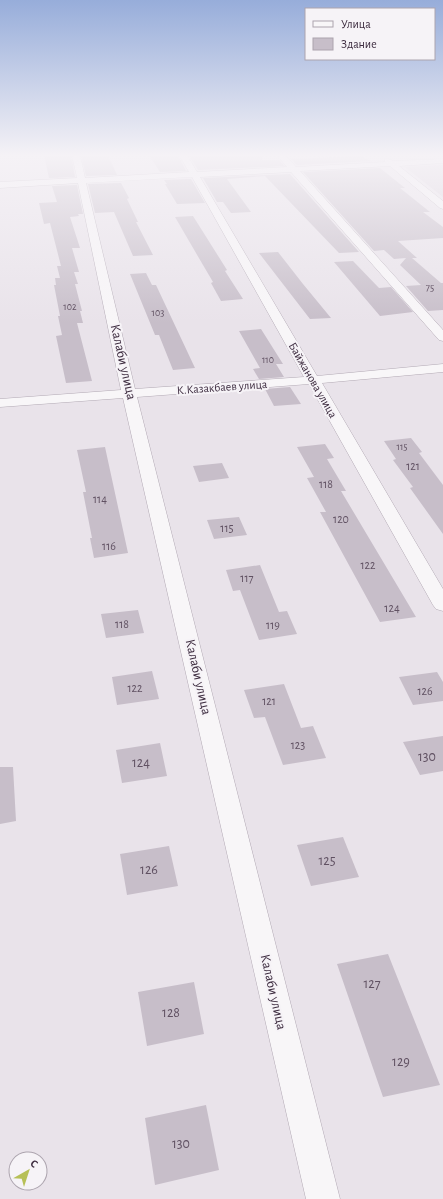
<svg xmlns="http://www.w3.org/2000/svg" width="443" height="1199" font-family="'Alegreya Sans',sans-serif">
	<rect width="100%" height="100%" fill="#e9e3ea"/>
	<!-- built -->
	<path fill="#dad2db" d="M 443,165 L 443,197 L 405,167 Z"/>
	<!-- building -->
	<path fill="#c7bec9" d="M 44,155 L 71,155 L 75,177 L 49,178 Z
		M 81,155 L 108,155 L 117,175 L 86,176 Z
		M 149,155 L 178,155 L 186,171 L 160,172 Z
		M 189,155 L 262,155 L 262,160 L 279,160 L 284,166 L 198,170 Z
		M 360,156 L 371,161 L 297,165 L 291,159 Z
		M 380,168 L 405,188 L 400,188 L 430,212 L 423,212 L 443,227 L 443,238 L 398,241 L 417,258 L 412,258 L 441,283 L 443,283 L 443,310 L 428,311 L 406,286 L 421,285 L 400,265 L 406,258 L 394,259 L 384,250 L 374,251 L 303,172 Z
		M 290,174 L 359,252 L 339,253 L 265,176 L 227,179 L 251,212 L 231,213 L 223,202 L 217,202 L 203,178 Z
		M 191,179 L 205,203 L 177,204 L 165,184 L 167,184 L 164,180 Z
		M 121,183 L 129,198 L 127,199 L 138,222 L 136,222 L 153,255 L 133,256 L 114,212 L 95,213 L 88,184 Z
		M 77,185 L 83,214 L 78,214 L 79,216 L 70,217 L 80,248 L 72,248 L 79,272 L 74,272 L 78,284 L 75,284 L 82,311 L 80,311 L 83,323 L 77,323 L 92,381 L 66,383 L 56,336 L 62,335 L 58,316 L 60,316 L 54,285 L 56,285 L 55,278 L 60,278 L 57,266 L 61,266 L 50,223 L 44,224 L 39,203 L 57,202 L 52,186 Z
		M 193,216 L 227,270 L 225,271 L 243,299 L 221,301 L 211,283 L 213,282 L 203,265 L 175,217 Z
		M 278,252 L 303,284 L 331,318 L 310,319 L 259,253 Z
		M 353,261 L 379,288 L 391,287 L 413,312 L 380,316 L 334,262 Z
		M 146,273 L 152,285 L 156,285 L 195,368 L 173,370 L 159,335 L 155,335 L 130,274 Z
		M 261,329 L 283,364 L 276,364 L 284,377 L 259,379 L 253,369 L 260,368 L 239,331 Z
		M 290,387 L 301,404 L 274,406 L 265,389 Z
		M 411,438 L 422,452 L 419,453 L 443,485 L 443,534 L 410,488 L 413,487 L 393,460 L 396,459 L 384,441 Z
		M 325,444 L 334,458 L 327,459 L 346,491 L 341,491 L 416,617 L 380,622 L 320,512 L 326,512 L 307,478 L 314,477 L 297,447 Z
		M 105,447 L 128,553 L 94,558 L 90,538 L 92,538 L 83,492 L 86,492 L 77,450 Z
		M 222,463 L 229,478 L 199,482 L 193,466 Z
		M 239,517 L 247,535 L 214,539 L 207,520 Z
		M 260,565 L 279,612 L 287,611 L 297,634 L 259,640 L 240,590 L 233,591 L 226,570 Z
		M 138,610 L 144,633 L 106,638 L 101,614 Z
		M 152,671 L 159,699 L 117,705 L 112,677 Z
		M 437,672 L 443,682 L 443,701 L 413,705 L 399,677 Z
		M 284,684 L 301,728 L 313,726 L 326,758 L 283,765 L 265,717 L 254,718 L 244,690 Z
		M 443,736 L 443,771 L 420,775 L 403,742 Z
		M 160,743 L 167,776 L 122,783 L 116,750 Z
		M 0,767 L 13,767 L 16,821 L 0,824 Z
		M 343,837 L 359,877 L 311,886 L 297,845 Z
		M 169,846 L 178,886 L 127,895 L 120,854 Z
		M 388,954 L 440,1085 L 383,1097 L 337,964 Z
		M 194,982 L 204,1034 L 147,1046 L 138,992 Z
		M 206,1105 L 219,1170 L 155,1185 L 145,1118 Z"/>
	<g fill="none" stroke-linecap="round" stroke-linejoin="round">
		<!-- minor casing -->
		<g stroke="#b2a9b4" stroke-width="1">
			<path id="minor" d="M 72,155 L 80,155 L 85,178 L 189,172 L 179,155 L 187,155 L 197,172 L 287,167 L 277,155 L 285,155 L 296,167 L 385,162 L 385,159 L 388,159 L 393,161 L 443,159 L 443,163 L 399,166 L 443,201 L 443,209 L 440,208 L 390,166 L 300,171 L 443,330 L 443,341 L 439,340 L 291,172 L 200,177 L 317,376 L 443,364 L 443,372 L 322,383 L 443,589 L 443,611 L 436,609 L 433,605 L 309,384 L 137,397 L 340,1199 L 306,1199 L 123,398 L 0,407 L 0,399 L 121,390 L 78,183 L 0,188 L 0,182 L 77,178 ZM 192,177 L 304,377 L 135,389 L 86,183 Z"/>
		</g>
		<!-- minor -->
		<use href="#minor" fill="#f8f6f8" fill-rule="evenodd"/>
	</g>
	<!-- sky -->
	<linearGradient id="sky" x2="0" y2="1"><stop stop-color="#97adda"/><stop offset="0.48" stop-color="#f5f2f6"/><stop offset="1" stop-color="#f5f2f6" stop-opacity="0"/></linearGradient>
	<rect width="443" height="323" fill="url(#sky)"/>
	<g text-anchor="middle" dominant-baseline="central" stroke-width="4" stroke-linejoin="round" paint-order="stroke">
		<!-- far-number labels -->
		<g font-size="10" fill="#605162">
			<text x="430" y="288">75</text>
			<text x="70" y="307">102</text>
			<text x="158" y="313">103</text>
			<text x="268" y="360">110</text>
			<text x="402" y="447">115</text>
		</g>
		<!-- far-street labels -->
		<g font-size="12" fill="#3e2d40" stroke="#f6f3f7">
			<text transform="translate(313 380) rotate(60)">Байжанова улица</text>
			<text transform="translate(222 387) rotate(-4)">К.Казакбаев улица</text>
		</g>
		<!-- number labels -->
		<g font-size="12" fill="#605162">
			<text x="413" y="466">121</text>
			<text x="326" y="484">118</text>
			<text x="100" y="499">114</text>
			<text x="341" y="519">120</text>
			<text x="227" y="528">115</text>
			<text x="109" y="546">116</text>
			<text x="368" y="565">122</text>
			<text x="247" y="578">117</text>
			<text x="392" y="608">124</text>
			<text x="122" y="624">118</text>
			<text x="273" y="625">119</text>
			<text x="135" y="688">122</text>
			<text x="425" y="691">126</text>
			<text x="269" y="701">121</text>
			<text x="298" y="745">123</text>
		</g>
		<!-- street labels -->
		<g font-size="14" fill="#3e2d40" stroke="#f6f3f7">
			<text transform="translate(123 362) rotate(77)">Калаби улица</text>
			<text transform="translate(198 677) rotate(77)">Калаби улица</text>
			<text transform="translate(273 992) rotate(77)">Калаби улица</text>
		</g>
		<!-- near-number labels -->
		<g font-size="14" fill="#605162">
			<text x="427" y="757">130</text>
			<text x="141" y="763">124</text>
			<text x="327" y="861">125</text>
			<text x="149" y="870">126</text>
			<text x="372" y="984">127</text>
			<text x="171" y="1013">128</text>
			<text x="401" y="1062">129</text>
			<text x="181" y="1144">130</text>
		</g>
	</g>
	<!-- legend -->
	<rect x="305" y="8" width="130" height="52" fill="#f6f3f7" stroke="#aca4ae"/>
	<rect x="313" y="21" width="20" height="6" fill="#f8f6f8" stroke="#aca4ae"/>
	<text x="341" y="28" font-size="12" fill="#3e2d40">Улица</text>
	<rect x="313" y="38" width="20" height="12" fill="#c7bec9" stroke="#aca4ae"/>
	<text x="341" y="48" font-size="12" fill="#3e2d40">Здание</text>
	<!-- north arrow -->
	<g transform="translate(28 1171) rotate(39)"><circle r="19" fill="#f6f3f7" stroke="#aca4ae"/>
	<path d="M0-3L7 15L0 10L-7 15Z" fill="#b7c057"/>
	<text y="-6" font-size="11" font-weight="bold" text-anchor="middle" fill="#3e2d40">С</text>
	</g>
</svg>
